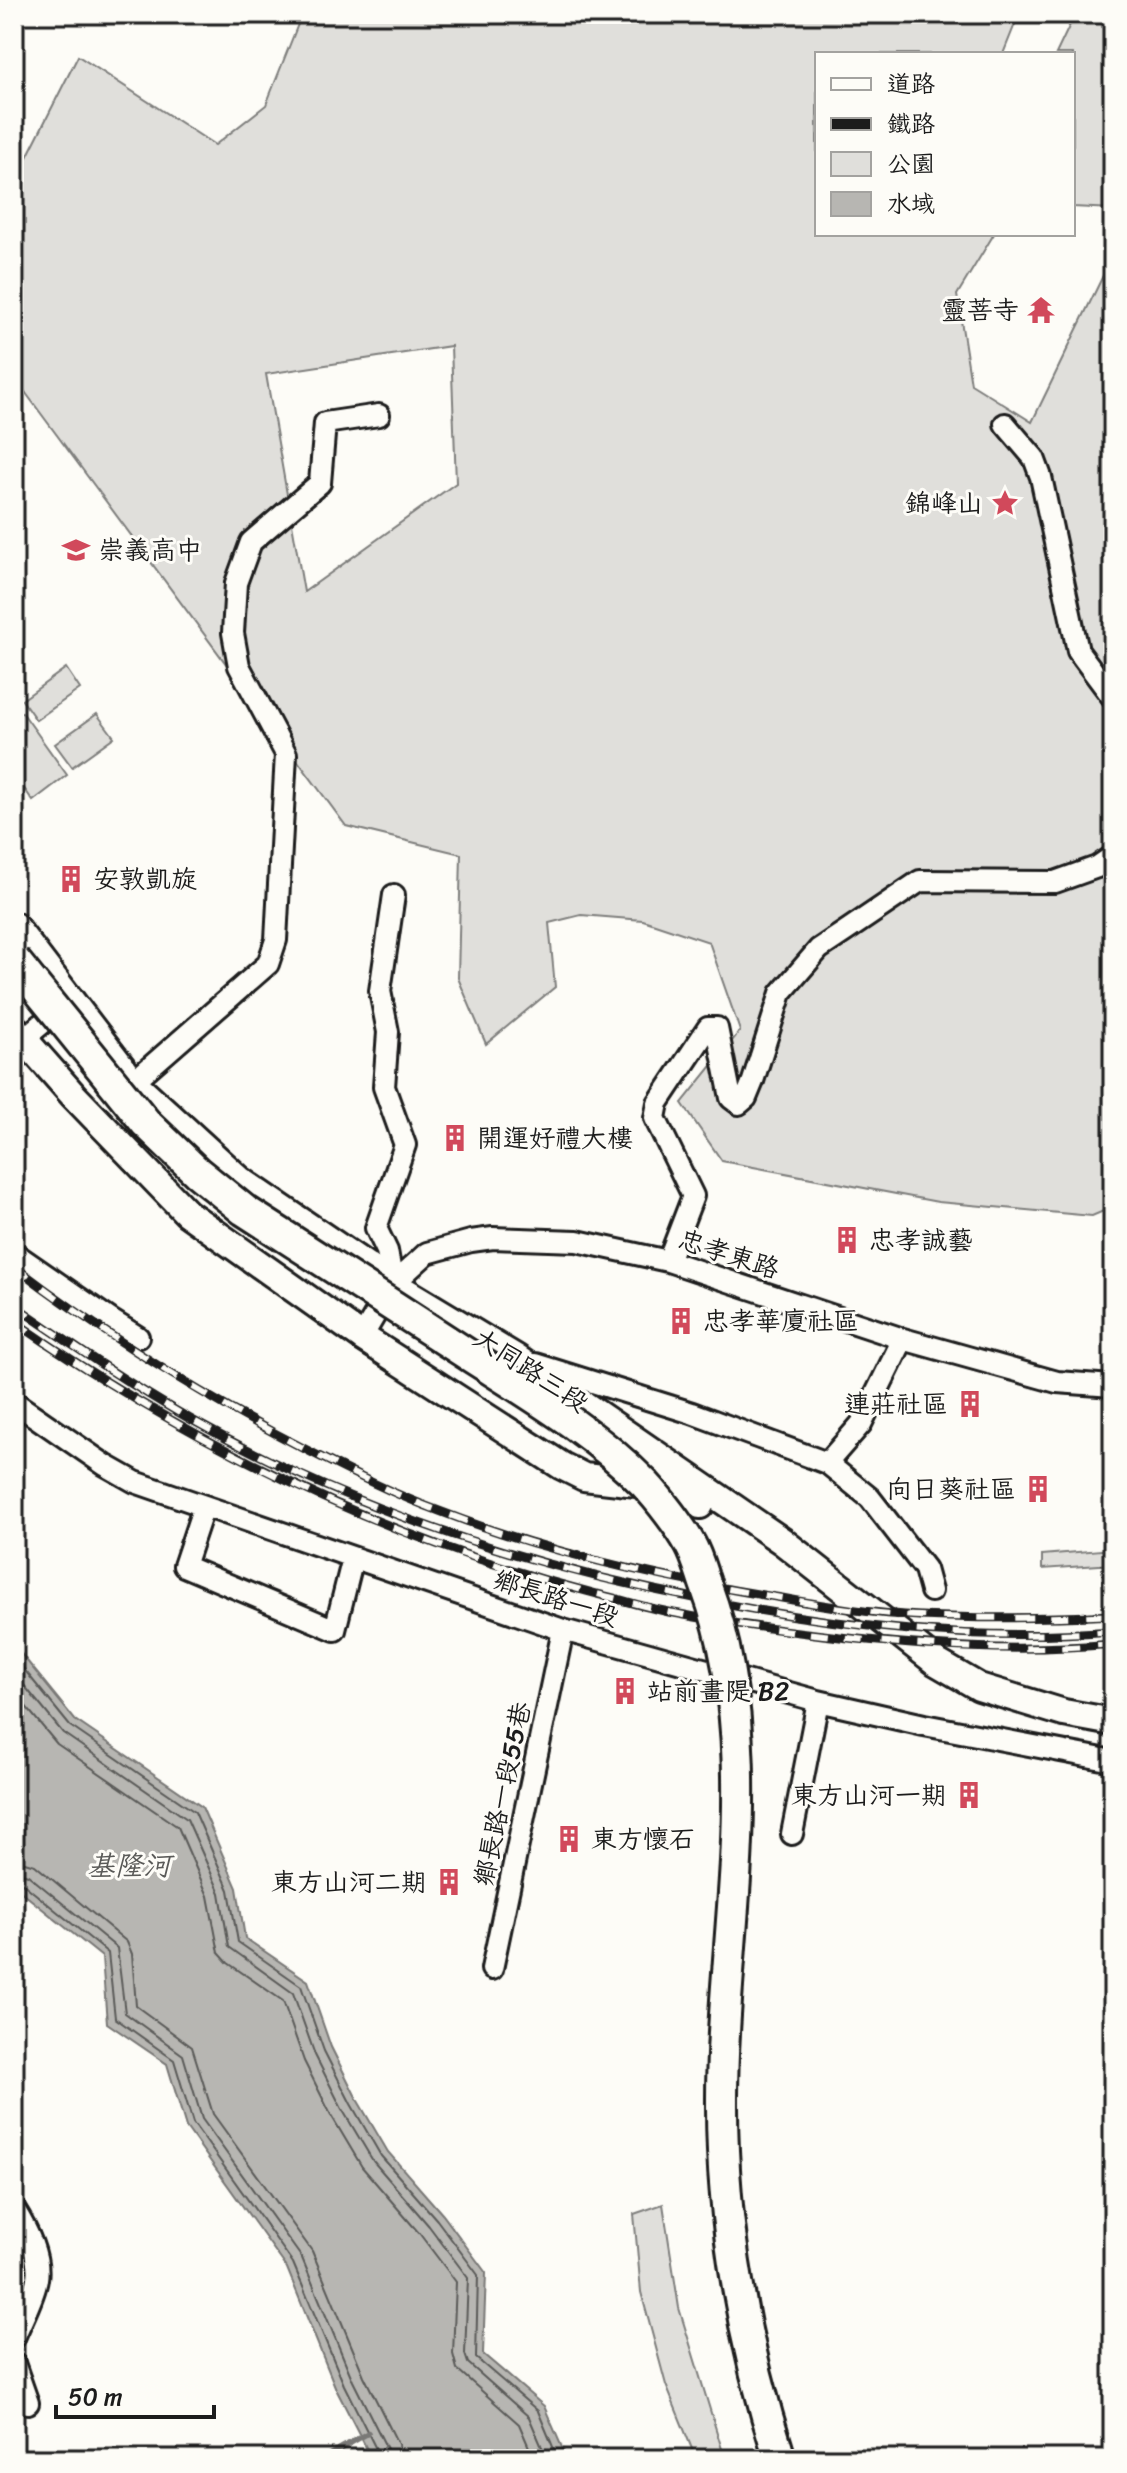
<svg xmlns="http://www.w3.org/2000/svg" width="1127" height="2473" font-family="Sriracha,'LXGW WenKai TC',sans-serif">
	<rect width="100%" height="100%" fill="#fdfcf7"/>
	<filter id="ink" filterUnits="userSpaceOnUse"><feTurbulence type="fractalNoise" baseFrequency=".0125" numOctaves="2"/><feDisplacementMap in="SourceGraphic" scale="16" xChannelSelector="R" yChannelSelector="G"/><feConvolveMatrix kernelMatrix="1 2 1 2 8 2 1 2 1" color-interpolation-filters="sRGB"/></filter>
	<g filter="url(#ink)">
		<!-- green -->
		<path fill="#e0dfdb" stroke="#7e7e7c" stroke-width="2" fill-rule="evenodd" d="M 302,14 L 1019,14 L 1003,54 L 817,54 L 817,234 L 994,234 L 957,295 L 971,384 L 1032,422 L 1113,255 L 1113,1207 L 1092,1216 L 938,1202 L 722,1161 L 682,1103 L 740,1031 L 709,942 L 643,920 L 581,915 L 549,923 L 555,987 L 486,1044 L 458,978 L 461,854 L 346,826 L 14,377 L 14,168 L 27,157 L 78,56 L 215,145 L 266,105 ZM 451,346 L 456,483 L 304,592 L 266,374 Z
			M 1075,14 L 1113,14 L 1113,209 L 1073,207 L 1073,54 L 1056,54 Z
			M 66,668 L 80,689 L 36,720 L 22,700 Z
			M 22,712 L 67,775 L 33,801 L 14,774 L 14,718 Z
			M 97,714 L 114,737 L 72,767 L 55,744 Z
			M 1113,1549 L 1113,1564 L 1042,1569 L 1042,1555 Z
			M 663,2204 L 679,2308 L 725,2459 L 696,2459 L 666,2385 L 641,2292 L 634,2214 Z"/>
		<!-- water -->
		<path fill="#b7b6b2" stroke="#797876" stroke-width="2" d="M 14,1645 L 75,1720 L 202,1807 L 237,1888 L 245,1938 L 308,1981 L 331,2047 L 358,2101 L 388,2152 L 443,2215 L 486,2273 L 483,2354 L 544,2406 L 567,2459 L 372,2459 L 336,2389 L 287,2268 L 186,2127 L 167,2064 L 107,2023 L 102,1957 L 14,1886 Z"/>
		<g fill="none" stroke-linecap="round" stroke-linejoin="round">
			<!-- shore -->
			<path stroke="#5a5a58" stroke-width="2" d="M 14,1657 L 70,1726 L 195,1812 L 229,1890 L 238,1942 L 301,1986 L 324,2051 L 351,2104 L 381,2156 L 437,2220 L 478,2275 L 476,2358 L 538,2411 L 558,2459
				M 14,1673 L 63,1733 L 187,1819 L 220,1893 L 229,1947 L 293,1993 L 315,2055 L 342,2109 L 373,2161 L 429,2226 L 468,2278 L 465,2354 L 468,2363 L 529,2417 L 547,2459
				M 14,1692 L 57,1744 L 178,1827 L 208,1896 L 219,1953 L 228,1963 L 283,2001 L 304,2061 L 331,2115 L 362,2167 L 419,2233 L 456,2282 L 453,2354 L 457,2369 L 519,2424 L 534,2459
				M 14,1859 L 35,1865 L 127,1942 L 132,1954 L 136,2006 L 192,2047 L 213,2114 L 312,2251 L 364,2376 L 398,2444 L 401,2459
				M 14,1871 L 28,1875 L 117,1948 L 125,2013 L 183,2055 L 202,2119 L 302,2258 L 353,2381 L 387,2449 L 389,2459
				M 14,1881 L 22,1883 L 108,1953 L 115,2018 L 174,2060 L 193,2123 L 293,2263 L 344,2385 L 378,2453 L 379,2459"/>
			<!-- stream -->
			<path stroke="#797876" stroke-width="6" d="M 322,2459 L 368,2433"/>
			<!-- minor casing -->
			<g stroke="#1c1c1c" stroke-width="26">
				<path id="minor" d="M 1005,424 L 1034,458 L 1041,477 L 1078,651 L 1113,698
					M 15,1046 L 64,1005
					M 133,1082 L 268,964 L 276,940 L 286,754 L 239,666 L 233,633 L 236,583 L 251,542 L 320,483 L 325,423 L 379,415
					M 14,1253 L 111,1320 L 138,1337
					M 668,1261 L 693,1196 L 655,1118 L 658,1103 L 708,1028 L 717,1028 L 731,1098 L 739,1104 L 746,1098 L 753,1081 L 781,993 L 819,949 L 846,931 L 920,881 L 1055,882 L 1097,867 L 1113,856
					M 393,1284 L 387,1251 L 376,1228 L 405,1145 L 384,1087 L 388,1032 L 380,991 L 394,895
					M 362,1337 L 393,1284 L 427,1253 L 471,1241 L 493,1238 L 577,1241 L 668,1261 L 903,1339 L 1057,1382 L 1113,1386
					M 903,1339 L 861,1424 L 827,1463 L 870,1498 L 925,1569 L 931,1591
					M 535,1364 L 692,1413 L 827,1463
					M 14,1402 L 105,1465 L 135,1482 L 563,1630 L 818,1701 L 924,1725 L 1113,1761
					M 204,1506 L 184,1566 L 335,1630 L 353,1558
					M 792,1834 L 818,1701
					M 492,1969 L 563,1630
					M 14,2209 C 26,2228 41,2256 37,2279 C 34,2298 21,2320 14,2338
					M 14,2363 L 28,2403"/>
			</g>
			<!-- major casing -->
			<g stroke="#1c1c1c" stroke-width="32">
				<path id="major" d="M 14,926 L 133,1082 L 240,1180 L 393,1284 L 516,1358 L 782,1541 L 936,1662 L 979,1687 L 1064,1713 L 1113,1722
					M 14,1028 L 74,1096 L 187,1213 L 362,1337 L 562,1466 L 584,1477 L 672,1487 L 700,1505"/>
			</g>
			<!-- minor -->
			<use href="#minor" stroke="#fdfcf7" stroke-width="20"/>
			<!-- major -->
			<use href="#major" stroke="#fdfcf7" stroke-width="26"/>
			<!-- rail casing -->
			<g stroke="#1c1c1c" stroke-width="9">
				<path id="rail" d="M 14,1266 C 106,1336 202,1396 305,1449 C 350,1472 395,1495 442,1512 C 551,1554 667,1580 782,1598 C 827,1606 873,1614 920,1616 C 984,1619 1049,1618 1113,1615
					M 14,1305 C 72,1345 130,1385 192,1420 C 351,1509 526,1566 704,1600 C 840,1627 974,1642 1113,1631
					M 14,1321 C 193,1445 385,1540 597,1594 C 623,1600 648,1608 674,1613 C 723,1623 773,1629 823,1635 C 920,1647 1016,1653 1113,1644"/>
			</g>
			<!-- rail -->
			<use href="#rail" stroke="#fdfcf7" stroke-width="6" stroke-dasharray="18" stroke-linecap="butt"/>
			<!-- highway-bridge casing -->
			<g stroke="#1c1c1c" stroke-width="36" stroke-linecap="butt">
				<path id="highway-bridge" d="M 14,960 L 146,1123 L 197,1172 L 244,1210 C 319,1258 395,1307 470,1356 C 531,1395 594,1432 645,1484 C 659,1499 680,1526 690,1544 C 697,1556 701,1572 706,1586 C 768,1753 721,1933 722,2106 C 722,2224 744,2347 780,2459"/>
			</g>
			<!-- highway-bridge -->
			<use href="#highway-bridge" stroke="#fdfcf7" stroke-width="30"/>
		</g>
	</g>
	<!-- icons -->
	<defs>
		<g id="temple-bare" transform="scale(2.16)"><path d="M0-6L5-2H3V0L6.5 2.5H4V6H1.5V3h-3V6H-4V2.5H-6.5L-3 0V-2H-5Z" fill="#d1495b" stroke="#fdfcf7" stroke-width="2.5" paint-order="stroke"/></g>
		<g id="sight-bare" transform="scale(2.16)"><path d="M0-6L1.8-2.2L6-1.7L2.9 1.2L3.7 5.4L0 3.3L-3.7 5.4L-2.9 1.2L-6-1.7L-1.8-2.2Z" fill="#d1495b" stroke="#fdfcf7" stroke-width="2.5" paint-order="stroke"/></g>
		<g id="school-bare" transform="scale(2.16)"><path d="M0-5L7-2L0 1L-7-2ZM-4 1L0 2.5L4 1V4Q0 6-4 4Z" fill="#d1495b" stroke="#fdfcf7" stroke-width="2.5" paint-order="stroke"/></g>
		<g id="building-bare" transform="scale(2.16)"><path d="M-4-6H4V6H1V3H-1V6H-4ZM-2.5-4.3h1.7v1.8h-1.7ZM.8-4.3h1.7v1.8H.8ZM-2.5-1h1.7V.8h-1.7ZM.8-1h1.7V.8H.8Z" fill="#d1495b" stroke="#fdfcf7" stroke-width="2.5" paint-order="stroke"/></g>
	</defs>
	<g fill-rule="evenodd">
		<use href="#temple-bare" x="1041" y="310"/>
		<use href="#sight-bare" x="1005" y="503"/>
		<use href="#school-bare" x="76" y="550"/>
		<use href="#building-bare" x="71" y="879"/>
		<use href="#building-bare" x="455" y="1138"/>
		<use href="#building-bare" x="847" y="1240"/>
		<use href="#building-bare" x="681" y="1321"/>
		<use href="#building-bare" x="970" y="1404"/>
		<use href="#building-bare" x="1038" y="1489"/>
		<use href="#building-bare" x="625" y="1691"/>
		<use href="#building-bare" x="969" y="1795"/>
		<use href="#building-bare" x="569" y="1839"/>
		<use href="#building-bare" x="449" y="1882"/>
	</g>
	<g text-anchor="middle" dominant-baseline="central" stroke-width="6" stroke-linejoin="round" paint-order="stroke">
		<!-- poi labels -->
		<g font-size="26" fill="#1c1c1c" stroke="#fdfcf7" text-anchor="start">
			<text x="1019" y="310" text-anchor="end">靈菩寺</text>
			<text x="983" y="503" text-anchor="end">錦峰山</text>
			<text x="98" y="550">崇義高中</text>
			<text x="93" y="879">安敦凱旋</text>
			<text x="477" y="1138">開運好禮大樓</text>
			<text x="869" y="1240">忠孝誠藝</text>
			<text x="703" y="1321">忠孝華廈社區</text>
			<text x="948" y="1404" text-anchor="end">連莊社區</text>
			<text x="1016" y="1489" text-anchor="end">向日葵社區</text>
			<text x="647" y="1691">站前畫隄 B2</text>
			<text x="947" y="1795" text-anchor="end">東方山河一期</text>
			<text x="591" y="1839">東方懷石</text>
			<text x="427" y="1882" text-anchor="end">東方山河二期</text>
		</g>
		<!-- street labels -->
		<g font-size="26" fill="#1c1c1c" stroke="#fdfcf7">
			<text transform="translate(729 1254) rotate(18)">忠孝東路</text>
			<text transform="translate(531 1370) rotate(33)">大同路三段</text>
			<text transform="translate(556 1598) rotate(18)">鄉長路一段</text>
			<text transform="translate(502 1794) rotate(-78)">鄉長路一段55巷</text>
		</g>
		<!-- water labels -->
		<g font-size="28" font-style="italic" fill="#5a5a58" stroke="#fdfcf7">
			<text x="129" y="1865">基隆河</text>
		</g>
	</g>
	<!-- margin -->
	<rect width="1127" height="2473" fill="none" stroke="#fdfcf7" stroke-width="48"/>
	<rect x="24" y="24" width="1079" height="2425" fill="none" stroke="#1c1c1c" stroke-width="3" filter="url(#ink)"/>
	<!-- legend -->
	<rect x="815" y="52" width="260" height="184" fill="#fdfcf7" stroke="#a3a29f" stroke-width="2"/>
	<rect x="831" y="78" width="40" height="12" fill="#fdfcf7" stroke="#a3a29f" stroke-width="2"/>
	<text x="887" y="92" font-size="24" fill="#1c1c1c">道路</text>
	<rect x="831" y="118" width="40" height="12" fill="#1c1c1c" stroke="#a3a29f" stroke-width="2"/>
	<text x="887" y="132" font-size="24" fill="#1c1c1c">鐵路</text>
	<rect x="831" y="152" width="40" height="24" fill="#e0dfdb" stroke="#a3a29f" stroke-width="2"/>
	<text x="887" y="172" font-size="24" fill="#1c1c1c">公園</text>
	<rect x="831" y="192" width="40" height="24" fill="#b7b6b2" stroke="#a3a29f" stroke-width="2"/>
	<text x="887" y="212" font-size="24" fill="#1c1c1c">水域</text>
	<!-- scale -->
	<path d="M56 2405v12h158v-12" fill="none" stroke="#1c1c1c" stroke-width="4"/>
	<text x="68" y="2405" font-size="24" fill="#1c1c1c" stroke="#fdfcf7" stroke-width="6" paint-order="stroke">50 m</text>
</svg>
